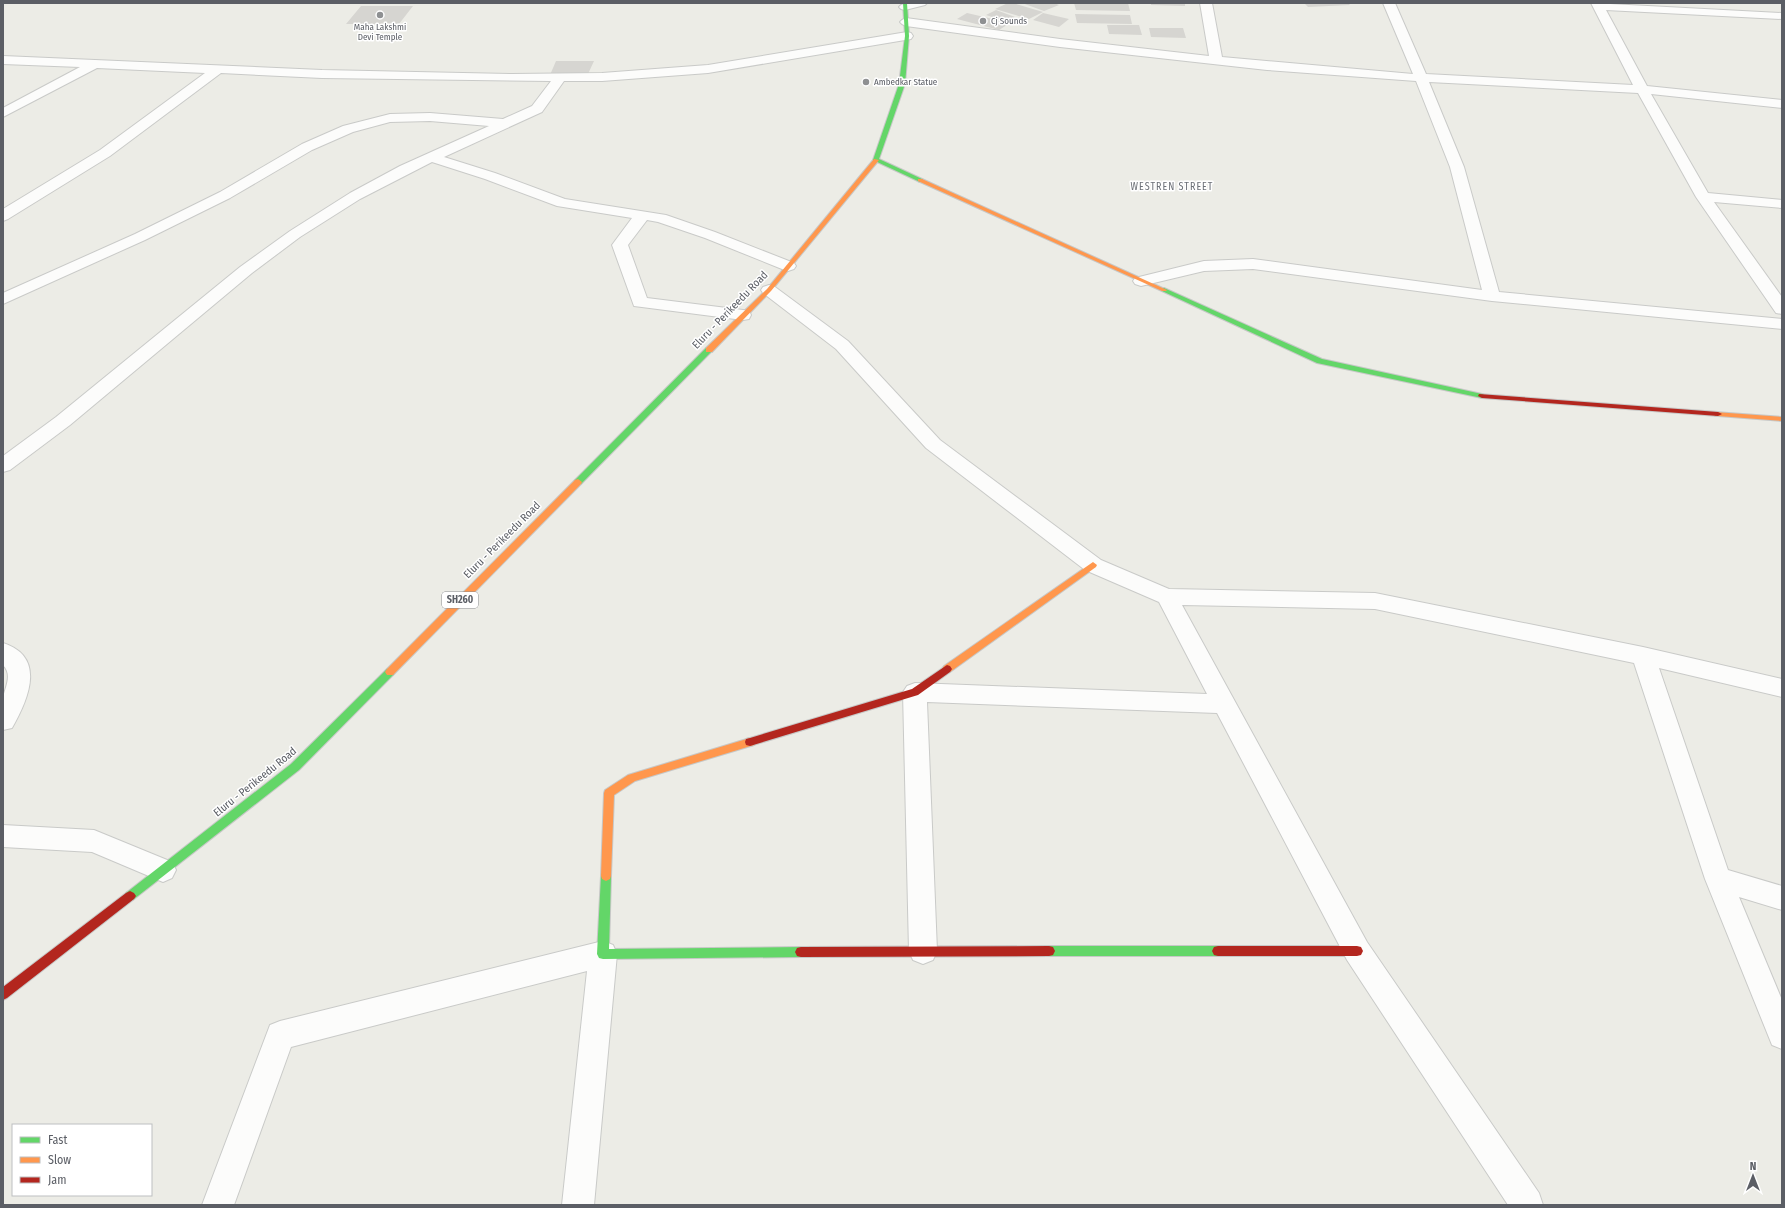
<svg xmlns="http://www.w3.org/2000/svg" width="1785" height="1208" font-family="'Fira Sans Condensed',sans-serif">
	<rect width="100%" height="100%" fill="#ecece6"/>
	<!-- building -->
	<path fill="#d6d5d1" d="M 1008,3 L 1013,3 L 1043,12 L 1029,19 L 995,9 Z
		M 1022,3 L 1054,3 L 1059,5 L 1044,11 Z
		M 1074,3 L 1128,3 L 1130,11 L 1076,10 Z
		M 1151,3 L 1185,3 L 1185,6 L 1151,5 Z
		M 1304,3 L 1348,3 L 1350,5 L 1308,7 Z
		M 361,6 L 413,6 L 399,24 L 346,24 Z
		M 996,10 L 1015,17 L 1005,21 L 986,15 Z
		M 967,13 L 1010,23 L 999,30 L 957,19 Z
		M 1043,13 L 1069,19 L 1059,27 L 1033,20 Z
		M 1075,14 L 1130,15 L 1132,24 L 1077,23 Z
		M 1107,25 L 1139,25 L 1142,35 L 1109,34 Z
		M 1149,28 L 1183,28 L 1186,38 L 1151,37 Z
		M 556,61 L 594,61 L 588,74 L 550,75 Z"/>
	<g fill="none" stroke-linecap="round" stroke-linejoin="round">
		<!-- street casing -->
		<g stroke="#c9cac8" stroke-width="2">
			<path id="street" d="M 907,3 L 927,3 L 925,5 L 905,10 L 901,9 L 899,7 L 901,5 Z
				M 1200,3 L 1212,3 L 1222,57 L 1413,74 L 1383,3 L 1395,3 L 1426,74 L 1633,85 L 1591,3 L 1782,13 L 1782,19 L 1606,10 L 1647,86 L 1782,100 L 1782,108 L 1651,94 L 1708,193 L 1782,200 L 1782,208 L 1714,202 L 1782,297 L 1782,314 L 1776,313 L 1696,197 L 1638,93 L 1429,82 L 1464,167 L 1499,292 L 1782,319 L 1782,329 L 1492,301 L 1253,269 L 1204,271 L 1141,286 L 1135,284 L 1133,281 L 1135,278 L 1204,261 L 1253,259 L 1482,290 L 1450,167 L 1416,81 L 1267,70 L 1060,47 L 906,26 L 902,24 L 900,22 L 902,20 L 906,18 L 1060,39 L 1209,56 Z
				M 907,32 L 911,33 L 913,36 L 911,39 L 708,73 L 602,81 L 564,81 L 542,112 L 444,157 L 495,173 L 565,199 L 666,215 L 715,232 L 794,263 L 796,266 L 794,269 L 788,271 L 782,269 L 705,238 L 658,222 L 647,220 L 628,245 L 647,298 L 743,310 L 749,311 L 751,315 L 749,319 L 743,320 L 634,306 L 612,245 L 632,218 L 557,206 L 485,179 L 432,162 L 360,199 L 300,237 L 252,273 L 70,425 L 10,470 L 3,472 L 3,456 L 56,417 L 240,267 L 290,231 L 350,193 L 400,166 L 489,126 L 430,121 L 390,122 L 353,132 L 312,150 L 230,198 L 145,240 L 3,304 L 3,293 L 135,234 L 220,192 L 302,144 L 343,126 L 390,114 L 430,113 L 503,119 L 532,106 L 551,81 L 322,78 L 221,73 L 110,156 L 8,219 L 3,221 L 3,209 L 100,150 L 205,73 L 97,68 L 3,117 L 3,108 L 80,67 L 3,64 L 3,56 L 322,70 L 512,74 L 602,73 L 708,65 Z
				M 769,285 L 775,287 L 848,341 L 940,440 L 1101,560 L 1169,589 L 1375,593 L 1643,647 L 1782,679 L 1782,697 L 1659,668 L 1728,870 L 1782,886 L 1782,910 L 1739,897 L 1782,1000 L 1782,1049 L 1772,1045 L 1705,879 L 1634,663 L 1375,609 L 1182,605 L 1367,942 L 1539,1193 L 1543,1205 L 1508,1205 L 1347,960 L 1217,713 L 927,702 L 937,951 L 933,960 L 923,964 L 913,960 L 909,951 L 903,692 L 907,686 L 915,683 L 1207,694 L 1159,602 L 1085,570 L 926,448 L 836,349 L 763,293 L 761,290 L 763,287 Z
				M 3,643 C 47,657 28,700 12,728 L 3,730 C 3,720 1,708 3,698 C 5,687 13,675 3,665 Z
				M 3,825 L 94,830 L 172,862 L 176,870 L 172,878 L 163,882 L 92,852 L 3,847 Z
				M 603,941 L 613,945 L 617,954 L 594,1205 L 562,1205 L 587,971 L 291,1047 L 234,1205 L 202,1205 L 270,1025 L 280,1021 Z"/>
		</g>
		<!-- fast casing -->
		<g stroke="#c7c8c7" stroke-width="2">
			<path id="fast" d="M 903,3 L 907,3 L 909,36 L 905,84 L 879,159 L 922,179 L 923,180 L 920,182 L 873,160 L 899,84 L 905,36 Z
				M 1164,288 L 1322,359 L 1482,394 L 1486,396 L 1482,398 L 1317,363 L 1162,291 L 1162,289 Z
				M 706,348 L 712,348 L 713,350 L 581,484 L 575,484 L 574,482 L 575,480 Z
				M 390,668 L 393,669 L 395,672 L 393,675 L 299,770 L 134,899 L 130,901 L 126,899 L 124,896 L 126,893 L 291,764 L 387,669 Z
				M 606,871 L 610,873 L 611,876 L 609,949 L 801,947 L 805,948 L 807,952 L 805,956 L 801,957 L 603,959 L 599,958 L 597,954 L 601,876 L 602,873 Z
				M 1049,946 L 1218,946 L 1222,947 L 1224,951 L 1222,955 L 1218,956 L 1049,956 L 1045,955 L 1043,951 L 1045,947 Z"/>
		</g>
		<!-- slow casing -->
		<g stroke="#c7c8c7" stroke-width="2">
			<path id="slow" d="M 874,159 L 879,160 L 771,291 L 712,352 L 706,352 L 706,348 L 767,289 Z
				M 918,179 L 922,179 L 1167,290 L 1166,291 L 1162,291 L 918,181 Z
				M 1715,412 L 1782,417 L 1782,421 L 1718,416 L 1715,416 Z
				M 578,479 L 582,482 L 581,484 L 393,675 L 387,675 L 385,672 L 387,669 L 575,480 Z
				M 1093,562 L 1097,565 L 1096,567 L 950,672 L 944,672 L 942,669 L 944,666 Z
				M 750,738 L 754,739 L 755,742 L 754,745 L 635,781 L 614,795 L 611,876 L 610,879 L 606,881 L 602,879 L 601,876 L 604,793 L 605,790 L 628,775 Z"/>
		</g>
		<!-- jam casing -->
		<g stroke="#c7c8c7" stroke-width="2">
			<path id="jam" d="M 1479,394 L 1718,412 L 1722,414 L 1718,416 L 1482,398 L 1478,396 Z
				M 947,665 L 950,666 L 952,669 L 950,672 L 918,695 L 750,746 L 746,745 L 745,742 L 746,739 L 750,738 L 912,689 Z
				M 130,891 L 134,893 L 136,896 L 134,899 L 7,998 L 3,1000 L 3,987 L 126,893 Z
				M 1049,946 L 1053,947 L 1055,951 L 1053,955 L 1049,956 L 801,957 L 797,956 L 795,952 L 797,948 L 801,947 Z
				M 1218,946 L 1357,946 L 1361,947 L 1363,951 L 1361,955 L 1357,956 L 1218,956 L 1214,955 L 1212,951 L 1214,947 Z"/>
		</g>
		<!-- street -->
		<use href="#street" fill="#fcfcfb" fill-rule="evenodd"/>
		<!-- fast -->
		<use href="#fast" fill="#63d668" fill-rule="evenodd"/>
		<!-- slow -->
		<use href="#slow" fill="#ff974d" fill-rule="evenodd"/>
		<!-- jam -->
		<use href="#jam" fill="#b3261e" fill-rule="evenodd"/>
	</g>
	<!-- markers -->
	<g fill="#8e9092" stroke="#fff" stroke-width="1.5">
		<circle cx="380" cy="15" r="4"/>
		<circle cx="983" cy="21" r="4"/>
		<circle cx="866" cy="82" r="4"/>
	</g>
	<g text-anchor="middle" dominant-baseline="central" stroke-width="3" stroke-linejoin="round" paint-order="stroke">
		<!-- far-poi labels -->
		<g font-size="9" fill="#5b5e65" stroke="#fff" text-anchor="start">
			<text x="991" y="21">Cj Sounds</text>
			<text x="380" y="27" text-anchor="middle">Maha Lakshmi<tspan x="380" dy="10">Devi Temple</tspan></text>
			<text x="874" y="82">Ambedkar Statue</text>
		</g>
		<!-- far-neighbourhood labels -->
		<g font-size="10" letter-spacing="1" fill="#6c7077" stroke="#fff">
			<text x="1172" y="187">WESTREN STREET</text>
		</g>
		<!-- shield labels -->
		<rect fill="#fff" stroke="#8c8e93" stroke-width="1" x="442" y="592" width="36" height="16" rx="3"/>
		<g font-size="10" font-weight="bold" fill="#5b5e65">
			<text x="460" y="600">SH260</text>
		</g>
		<!-- street labels -->
		<g font-size="11" fill="#5b5e65" stroke="#fff">
			<text transform="translate(730 310) rotate(-46)">Eluru - Perikeedu Road</text>
			<text transform="translate(502 540) rotate(-45)">Eluru - Perikeedu Road</text>
			<text transform="translate(255 782) rotate(-39)">Eluru - Perikeedu Road</text>
		</g>
	</g>
	<!-- border -->
	<rect width="1785" height="1208" fill="none" stroke="#5b5e65" stroke-width="8"/>
	<!-- legend -->
	<rect x="12" y="1124" width="140" height="72" fill="#ffffff" stroke="#bdbfc1"/>
	<rect x="20" y="1137" width="20" height="6" fill="#63d668" stroke="#bdbfc1"/>
	<text x="48" y="1144" font-size="12" fill="#5b5e65">Fast</text>
	<rect x="20" y="1157" width="20" height="6" fill="#ff974d" stroke="#bdbfc1"/>
	<text x="48" y="1164" font-size="12" fill="#5b5e65">Slow</text>
	<rect x="20" y="1177" width="20" height="6" fill="#b3261e" stroke="#bdbfc1"/>
	<text x="48" y="1184" font-size="12" fill="#5b5e65">Jam</text>
	<!-- north arrow -->
	<g transform="translate(1753 1176)" stroke="#ffffff" stroke-width="3" paint-order="stroke">
	<path d="M0-3L7 15L0 10L-7 15Z" fill="#5b5e65"/>
	<text y="-6" font-size="11" font-weight="bold" text-anchor="middle" fill="#5b5e65">N</text>
	</g>
</svg>
